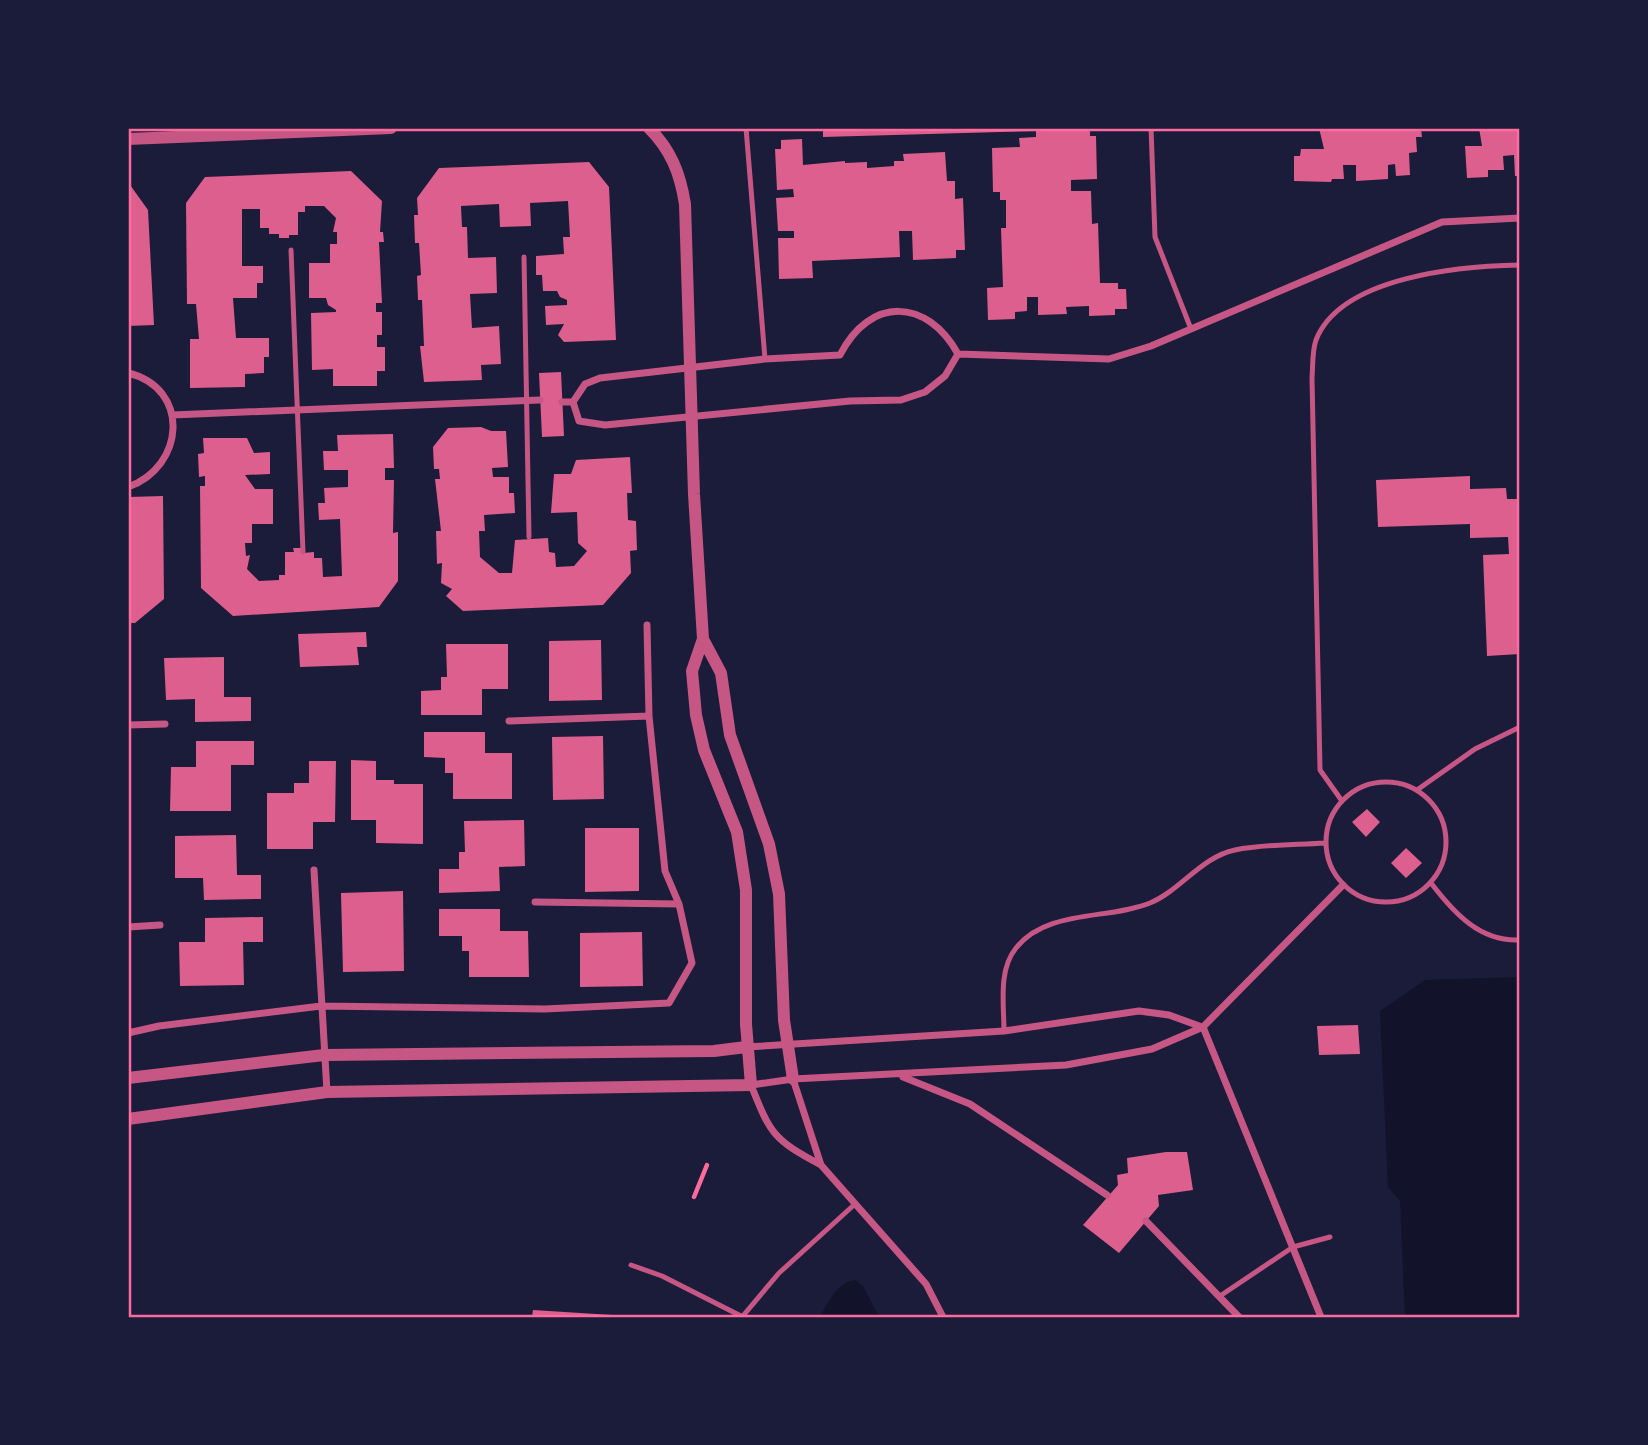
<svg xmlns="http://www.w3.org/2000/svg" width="1648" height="1445" font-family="Cabin,sans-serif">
	<rect width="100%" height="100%" fill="#1b1b3a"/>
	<!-- water -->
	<path fill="#12122b" d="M 1520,977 L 1520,1317 L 1405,1317 L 1400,1201 L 1388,1187 L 1380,1011 L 1425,980 Z
		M 855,1280 L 863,1286 L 879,1317 L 820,1317 C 828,1303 837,1282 855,1280 Z"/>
	<!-- building -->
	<path fill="#dd5f8e" d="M 823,128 L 1090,128 L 1090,136 L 1096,136 L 1097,179 L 1071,180 L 1071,191 L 1091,191 L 1092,224 L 1098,223 L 1100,283 L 1118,283 L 1118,289 L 1126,289 L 1127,309 L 1115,309 L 1115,315 L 1089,316 L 1089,306 L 1066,307 L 1067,314 L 1038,315 L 1038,297 L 1027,297 L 1027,311 L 1015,312 L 1015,319 L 988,320 L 987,288 L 1003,287 L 1001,228 L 1006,228 L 1006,200 L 1000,200 L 1000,192 L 993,192 L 992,148 L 1020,147 L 1019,138 L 1036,137 L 1036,131 L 823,137 Z
		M 1319,128 L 1421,128 L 1422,137 L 1416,137 L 1417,152 L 1409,153 L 1410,175 L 1396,176 L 1395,164 L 1388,165 L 1388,179 L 1356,181 L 1356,165 L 1343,165 L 1344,179 L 1332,179 L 1331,182 L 1294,181 L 1294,156 L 1300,156 L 1301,149 L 1324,149 Z
		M 1479,128 L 1520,128 L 1520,176 L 1515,176 L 1514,155 L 1503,156 L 1504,170 L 1488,170 L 1488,177 L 1467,178 L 1465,146 L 1482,146 Z
		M 802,139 L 803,165 L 845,161 L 845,163 L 867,162 L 867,168 L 894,166 L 894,161 L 904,161 L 903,154 L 945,152 L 947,181 L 955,181 L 955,199 L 963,198 L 965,250 L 956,250 L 956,258 L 913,260 L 912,231 L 899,231 L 900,257 L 812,261 L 813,278 L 779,279 L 778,238 L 794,238 L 794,231 L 778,231 L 776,198 L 794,197 L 793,189 L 777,190 L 775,149 L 781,149 L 781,140 Z
		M 589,162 L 609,187 L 616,340 L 564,342 L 558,335 L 564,324 L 546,325 L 545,306 L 567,305 L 567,300 L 560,297 L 557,291 L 543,291 L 542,275 L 536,275 L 536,256 L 564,254 L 563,237 L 570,237 L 568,201 L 530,203 L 531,226 L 500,227 L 499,204 L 461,206 L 462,227 L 467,227 L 468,258 L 496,257 L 497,293 L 470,294 L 472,328 L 499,326 L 501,364 L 481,365 L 482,380 L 424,382 L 420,346 L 424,346 L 422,300 L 418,300 L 417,276 L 421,275 L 419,243 L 415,243 L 414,215 L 418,215 L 417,198 L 439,168 Z
		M 351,171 L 382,201 L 380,232 L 383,232 L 384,242 L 379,242 L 382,303 L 376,303 L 376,312 L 382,312 L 382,335 L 377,335 L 377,347 L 385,347 L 385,371 L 377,371 L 377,386 L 333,386 L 333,369 L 312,370 L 311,313 L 336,312 L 336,310 L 328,305 L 326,298 L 309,298 L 309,263 L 330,263 L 330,244 L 337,244 L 337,232 L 333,232 L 336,218 L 324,206 L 305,206 L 305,212 L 298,212 L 298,235 L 289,235 L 289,238 L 279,238 L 279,234 L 269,234 L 269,228 L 260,228 L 260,209 L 242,209 L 242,266 L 263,266 L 263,283 L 257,283 L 257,298 L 233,298 L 236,338 L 269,338 L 269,357 L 264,357 L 264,373 L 245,374 L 245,387 L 190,388 L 190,339 L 199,339 L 196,304 L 187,304 L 186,203 L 205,177 Z
		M 128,182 L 148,210 L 154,325 L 128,326 Z
		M 561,372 L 564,436 L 542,437 L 539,373 Z
		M 481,427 L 491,431 L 506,431 L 508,467 L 492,468 L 493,477 L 509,477 L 509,493 L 514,493 L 515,513 L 484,515 L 485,531 L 479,531 L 480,557 L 499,573 L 512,573 L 515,540 L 548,538 L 549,552 L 555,553 L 556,567 L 574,566 L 587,551 L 578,543 L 577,512 L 551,513 L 554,474 L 571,474 L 576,460 L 630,457 L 632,493 L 627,493 L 628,520 L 636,521 L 637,550 L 630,551 L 631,573 L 603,605 L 463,611 L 446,596 L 452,589 L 441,583 L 442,563 L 437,564 L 436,531 L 441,531 L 435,479 L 440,479 L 439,469 L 434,469 L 433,447 L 448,428 Z
		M 393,434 L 394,468 L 385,468 L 385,480 L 394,480 L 393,533 L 398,532 L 398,581 L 379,607 L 233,616 L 201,588 L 200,486 L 205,486 L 205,476 L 199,477 L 198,454 L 204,453 L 203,438 L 247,438 L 254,453 L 270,452 L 270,474 L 245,475 L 255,489 L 273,489 L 273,524 L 252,524 L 252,543 L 245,543 L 246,556 L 250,555 L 247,569 L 259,581 L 279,580 L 279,575 L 285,575 L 285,552 L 294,552 L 293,548 L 303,548 L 303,553 L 314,552 L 314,558 L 322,558 L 323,577 L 342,576 L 340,519 L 319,520 L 318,503 L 325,503 L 324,488 L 348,487 L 348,470 L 324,470 L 323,451 L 338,451 L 337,435 Z
		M 1470,476 L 1470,489 L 1506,488 L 1507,499 L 1520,499 L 1520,654 L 1487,656 L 1483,555 L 1509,554 L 1508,537 L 1470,538 L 1470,524 L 1378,527 L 1376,480 Z
		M 163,496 L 164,599 L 135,623 L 128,623 L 128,497 Z
		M 366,632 L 367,647 L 357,647 L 359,665 L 300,667 L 298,634 Z
		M 601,640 L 602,700 L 549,701 L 549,641 Z
		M 446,644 L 508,644 L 508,689 L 482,689 L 482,715 L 421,715 L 421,691 L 441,690 L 441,677 L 447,677 Z
		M 224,657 L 224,697 L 251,697 L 251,721 L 195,722 L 195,699 L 166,700 L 164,658 Z
		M 424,732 L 485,732 L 485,753 L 512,753 L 512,799 L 453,799 L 453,773 L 445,773 L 445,758 L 424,757 Z
		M 603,736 L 604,799 L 553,800 L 552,737 Z
		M 196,741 L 254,741 L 254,765 L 231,765 L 231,811 L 170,811 L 171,767 L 196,767 Z
		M 351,760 L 376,761 L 376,780 L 394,780 L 394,784 L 423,784 L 423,844 L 376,843 L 376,820 L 351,820 Z
		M 309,761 L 336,761 L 335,822 L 313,822 L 313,849 L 267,849 L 267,793 L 294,793 L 294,783 L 309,783 Z
		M 1367,809 L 1380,822 L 1366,837 L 1352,822 Z
		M 524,820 L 525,866 L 499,867 L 500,891 L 439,893 L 439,869 L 459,869 L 459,852 L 465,852 L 464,821 Z
		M 585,828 L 639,828 L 639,891 L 585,892 Z
		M 236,835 L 237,875 L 261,875 L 261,899 L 204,900 L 203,878 L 175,878 L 175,836 Z
		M 1406,848 L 1422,863 L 1406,878 L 1391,863 Z
		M 403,891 L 404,971 L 343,972 L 341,893 Z
		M 439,909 L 500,909 L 500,931 L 528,931 L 529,977 L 469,977 L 469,951 L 462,951 L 462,936 L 439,936 Z
		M 263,917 L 263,942 L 243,942 L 244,985 L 180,986 L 179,942 L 205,942 L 205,918 Z
		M 642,932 L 643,986 L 580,987 L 580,933 Z
		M 1358,1025 L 1360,1054 L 1319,1055 L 1317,1026 Z
		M 1166,1152 L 1187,1152 L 1193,1190 L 1158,1195 L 1159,1206 L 1119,1253 L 1083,1225 L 1118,1185 L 1117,1175 L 1128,1173 L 1127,1158 Z
		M 533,1310 L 612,1315 L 612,1317 L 532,1317 Z"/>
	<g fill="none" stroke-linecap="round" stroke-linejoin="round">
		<!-- path -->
		<path stroke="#ff6b9d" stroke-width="4.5" d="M 694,1197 L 707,1165"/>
		<!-- service -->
		<path stroke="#c65784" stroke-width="5" d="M 746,128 L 765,359
			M 1151,128 L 1155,237 L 1191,329
			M 291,250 L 303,552
			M 524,257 L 529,537
			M1326 842a60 60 0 1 1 120 0a60 60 0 1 1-120 0Z
			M 1417,790 L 1475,749 L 1520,727
			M 1342,801 L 1320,770 L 1312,378 C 1313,366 1312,351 1316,340 C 1341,276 1462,266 1520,265
			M 1431,883 C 1454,913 1480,942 1520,940
			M 1004,1031 C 1004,1005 998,970 1016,948 C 1047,909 1108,920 1150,903 C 1181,890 1201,857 1235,850 C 1264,844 1296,845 1325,843
			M 631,1265 L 662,1276 L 743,1317
			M 1220,1296 L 1293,1247 L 1330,1237
			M 742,1317 L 779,1273 L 855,1204"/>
		<!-- minor -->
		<path stroke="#c65784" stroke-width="7" d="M 958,354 L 1109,359 L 1151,346 L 1442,222 L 1520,218
			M 128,373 C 191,388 185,467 128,487
			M 562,402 L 573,402
			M 573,402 L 585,384 L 600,378 L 765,359 L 840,355 C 870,296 927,298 958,354
			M 573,402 L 579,421 L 605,425 L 850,401 L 901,400 L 925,392 L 945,376 L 958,354
			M 172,415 L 540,400
			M 509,721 L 649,716
			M 128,725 L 165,724
			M 314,870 L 327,1092
			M 535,902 L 679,904
			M 128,927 L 160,925
			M 1203,1027 L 1321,1317
			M 128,1033 L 159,1026 L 321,1006 L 545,1009 L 669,1003 L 692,963 L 679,904 L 665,871 L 649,716 L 647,625
			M 746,1047 L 1004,1031 L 1139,1011 L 1169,1015 L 1202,1027
			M 903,1077 L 970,1104 L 1107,1195
			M 793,1079 L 821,1165 L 926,1284 L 943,1317
			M 821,1165 C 773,1139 771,1135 751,1085 L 793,1079 L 1066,1065 L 1152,1049 L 1203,1027 L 1343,885
			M 1146,1221 L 1239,1317"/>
		<!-- tertiary -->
		<path stroke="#c65784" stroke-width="12" d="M 128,139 L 391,128
			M 703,639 L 721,673 L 730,735 L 769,844 L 779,894 L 784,1020 L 793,1079
			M 128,1078 L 324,1055 L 714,1051 L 746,1047
			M 128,1119 L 327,1092 L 751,1085 L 746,1024 L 746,890 L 737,832 L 704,750 L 696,715 L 692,671 L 703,639 L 694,494 L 685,204 C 680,173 671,150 649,128"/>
	</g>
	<!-- border -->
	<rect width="1648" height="1445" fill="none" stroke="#1b1b3a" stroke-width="259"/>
	<rect x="130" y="130" width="1388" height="1186" fill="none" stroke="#ff6b9d" stroke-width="2.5"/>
</svg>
